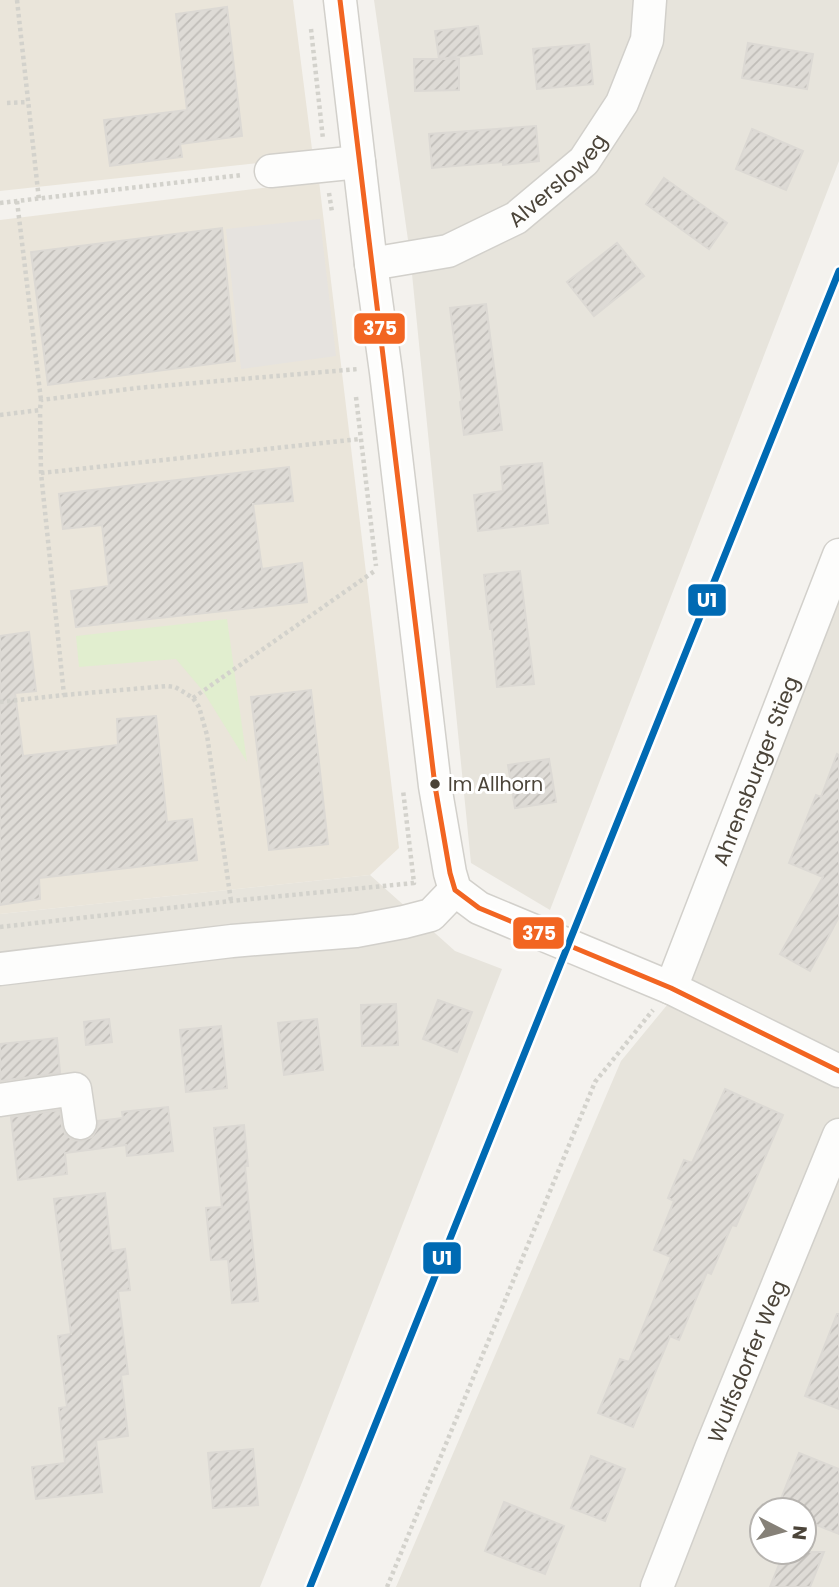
<svg xmlns="http://www.w3.org/2000/svg" width="839" height="1587" font-family="Poppins,sans-serif">
	<defs>
		<pattern id="building-hatch" width="6" height="6" patternUnits="userSpaceOnUse" patternTransform="scale(1.75)"><rect width="6" height="6" fill="#dedbd6"/><path d="M-1 1l2-2M0 6l6-6M5 7l2-2" fill="none" stroke="#c0bdb8"/></pattern>
	</defs>
	<rect width="100%" height="100%" fill="#f4f2ee"/>
	<!-- residential -->
	<path fill="#e7e4dc" fill-rule="evenodd" d="M 374,0 L 839,0 L 839,161 L 550,910 L 471,863 L 410,254 Z
		M 839,601 L 839,1587 L 396,1587 L 621,1061 L 686,982 ZM 762,1510 L 804,1510 L 804,1552 L 762,1552 Z
		M 370,875 L 455,951 L 502,969 L 303,1480 L 260,1587 L 0,1587 L 0,914 Z"/>
	<!-- education -->
	<path fill="#eae5da" d="M 0,0 L 293,0 L 313,157 L 0,191 Z
		M 319,181 L 399,848 L 370,875 L 0,914 L 0,220 Z"/>
	<!-- green -->
	<path fill="#e1eecf" d="M 227,619 L 247,762 L 203,691 L 176,659 L 79,667 L 76,636 Z"/>
	<!-- parking -->
	<path fill="#e6e3df" d="M 320,219 L 336,356 L 241,369 L 226,229 Z"/>
	<!-- building -->
	<path fill="url(#building-hatch)" stroke="#dcd9d4" stroke-width="2" d="M 227,7 L 242,136 L 180,144 L 182,157 L 110,166 L 104,120 L 187,110 L 176,14 Z
		M 478,26 L 482,54 L 439,59 L 435,31 Z
		M 748,43 L 813,54 L 807,89 L 742,78 Z
		M 589,44 L 593,84 L 537,89 L 533,49 Z
		M 414,59 L 459,59 L 459,90 L 415,91 Z
		M 536,126 L 539,161 L 503,165 L 503,162 L 432,168 L 429,134 Z
		M 752,129 L 803,151 L 786,190 L 736,169 Z
		M 664,178 L 727,223 L 709,249 L 646,204 Z
		M 222,228 L 235,361 L 48,385 L 31,252 Z
		M 617,243 L 644,276 L 594,316 L 567,282 Z
		M 486,304 L 502,430 L 464,435 L 460,402 L 462,401 L 450,308 Z
		M 542,463 L 548,523 L 478,531 L 474,495 L 503,491 L 501,467 Z
		M 289,467 L 293,501 L 253,504 L 262,569 L 302,563 L 307,602 L 76,627 L 71,591 L 109,586 L 102,525 L 63,529 L 59,494 Z
		M 520,571 L 534,684 L 497,687 L 492,629 L 490,629 L 484,575 Z
		M 29,632 L 36,691 L 15,693 L 23,756 L 118,745 L 117,719 L 156,716 L 167,822 L 192,819 L 197,860 L 39,878 L 40,899 L 0,905 L 0,636 Z
		M 311,690 L 328,844 L 269,850 L 251,697 Z
		M 837,754 L 839,755 L 839,917 L 810,971 L 780,954 L 823,877 L 789,863 L 816,795 L 821,797 Z
		M 549,759 L 556,802 L 515,808 L 508,765 Z
		M 438,1000 L 472,1012 L 457,1052 L 423,1039 Z
		M 396,1004 L 398,1045 L 362,1046 L 361,1005 Z
		M 109,1019 L 112,1042 L 86,1045 L 84,1022 Z
		M 317,1019 L 323,1070 L 284,1075 L 278,1023 Z
		M 221,1026 L 227,1088 L 186,1092 L 180,1030 Z
		M 57,1038 L 60,1073 L 0,1081 L 0,1044 Z
		M 725,1089 L 783,1115 L 736,1226 L 732,1225 L 711,1274 L 707,1272 L 679,1340 L 670,1336 L 633,1427 L 598,1413 L 620,1359 L 629,1362 L 671,1257 L 654,1250 L 674,1201 L 668,1198 L 684,1160 L 692,1163 Z
		M 168,1107 L 173,1151 L 127,1156 L 126,1145 L 65,1153 L 67,1174 L 18,1180 L 11,1117 L 60,1110 L 62,1126 L 65,1134 L 73,1140 L 82,1141 L 92,1137 L 97,1129 L 98,1121 L 123,1118 L 122,1112 Z
		M 244,1125 L 248,1166 L 245,1166 L 258,1301 L 232,1303 L 228,1259 L 211,1260 L 206,1208 L 222,1207 L 214,1128 Z
		M 105,1193 L 111,1251 L 125,1249 L 130,1290 L 118,1291 L 128,1374 L 121,1375 L 128,1436 L 96,1440 L 102,1492 L 36,1499 L 32,1467 L 65,1463 L 59,1408 L 67,1407 L 58,1336 L 71,1334 L 54,1199 Z
		M 837,1314 L 839,1314 L 839,1409 L 805,1396 Z
		M 253,1449 L 258,1505 L 213,1508 L 208,1453 Z
		M 799,1453 L 839,1469 L 839,1534 L 804,1520 L 804,1510 L 777,1509 Z
		M 591,1456 L 625,1469 L 605,1521 L 571,1508 Z
		M 504,1502 L 564,1526 L 545,1574 L 485,1551 Z
		M 784,1552 L 824,1552 L 810,1587 L 770,1587 Z"/>
	<g fill="none" stroke-linecap="round" stroke-linejoin="round">
		<!-- minor casing -->
		<g stroke="#d2d0cb" stroke-width="35">
			<g id="minor">
				<path d="M 340,0 L 371,264 L 386,372 L 435,786 L 450,873 L 455,890 L 479,908 L 671,988 L 839,1071"/>
				<path d="M 271,171 L 359,162"/>
				<path id="s1" d="M 371,264 L 448,251 L 516,218 L 584,161 L 622,103 L 647,40 L 650,0"/>
				<path d="M 0,969 L 232,941 L 356,931 L 404,922 L 431,915 L 455,890"/>
				<path id="s2" d="M 671,988 L 839,555"/>
				<path d="M 0,1100 L 75,1089 L 80,1123"/>
				<path id="s3" d="M 657,1587 L 711,1448 L 839,1135"/>
			</g>
		</g>
		<!-- path -->
		<path stroke="#d3d2cc" stroke-width="4.5" stroke-dasharray="3.5 3.5" stroke-linecap="butt" d="M 17,0 L 39,200
			M 311,29 L 323,139
			M 7,103 L 28,102
			M 329,193 L 332,212
			M 17,201 L 41,400
			M 0,203 L 242,175
			M 356,397 L 376,566
			M 0,415 L 40,410 L 41,400 L 137,388 L 358,369
			M 41,473 L 360,439
			M 64,695 L 167,686 L 175,687 L 182,691 L 193,698 L 199,707 L 207,735 L 231,901
			M 193,698 L 376,570
			M 0,702 L 64,695 L 41,473 L 40,411
			M 0,927 L 231,901 L 414,883 L 403,790
			M 387,1587 L 595,1082 L 653,1010"/>
		<!-- minor -->
		<use href="#minor" stroke="#fdfdfc" stroke-width="32"/>
		<!-- bus-1 casing -->
		<g stroke="#fff" stroke-width="10">
			<path id="bus-1" d="M 340,0 L 435,786 L 450,873 L 455,890 L 479,908 L 671,988 L 839,1071"/>
		</g>
		<!-- bus-1 -->
		<use href="#bus-1" stroke="#f26522" stroke-width="5"/>
		<!-- metro-1 casing -->
		<g stroke="#fff" stroke-width="12">
			<path id="metro-1" d="M 310,1587 L 839,271"/>
		</g>
		<!-- metro-1 -->
		<use href="#metro-1" stroke="#006ab3" stroke-width="7"/>
	</g>
	<!-- markers -->
	<circle fill="#4b4439" stroke="#fff" stroke-width="2.5" cx="435" cy="784" r="6"/>
	<g text-anchor="middle" dominant-baseline="central" stroke-width="6" stroke-linejoin="round" paint-order="stroke">
		<!-- bus labels -->
		<g font-size="19" fill="#4b4439" stroke="#fff" text-anchor="start">
			<text x="448" y="784">Im Allhorn</text>
		</g>
		<!-- street labels -->
		<g font-size="21" fill="#4b4439" stroke="#fff">
			<text stroke="none"><textPath href="#s1" startOffset="210">Alversloweg</textPath></text>
			<text stroke="none"><textPath href="#s2" startOffset="233">Ahrensburger Stieg</textPath></text>
			<text stroke="none"><textPath href="#s3" startOffset="243">Wulfsdorfer Weg</textPath></text>
		</g>
	</g>
	<g stroke="#fff" stroke-width="2.5">
		<rect x="353" y="312" width="53" height="33" rx="7" fill="#f26522"/>
		<rect x="687" y="583" width="40" height="34" rx="7" fill="#006ab3"/>
		<rect x="512" y="916" width="53" height="34" rx="7" fill="#f26522"/>
		<rect x="422" y="1241" width="40" height="34" rx="7" fill="#006ab3"/>
	</g>
	<g font-size="19" text-anchor="middle" font-weight="bold" fill="#fff">
		<text x="380" y="335">375</text>
		<text x="707" y="607">U1</text>
		<text x="539" y="940">375</text>
		<text x="442" y="1265">U1</text>
	</g>
	<!-- north arrow -->
	<g transform="translate(783 1531) rotate(96)"><circle r="33" fill="#ffffff" stroke="#b7b4b0" stroke-width="2"/>
	<path d="M0-5L12 26L0 18L-12 26Z" fill="#868178"/>
	<text y="-10" font-size="19" font-weight="bold" text-anchor="middle" fill="#4b4439">N</text>
	</g>
</svg>
